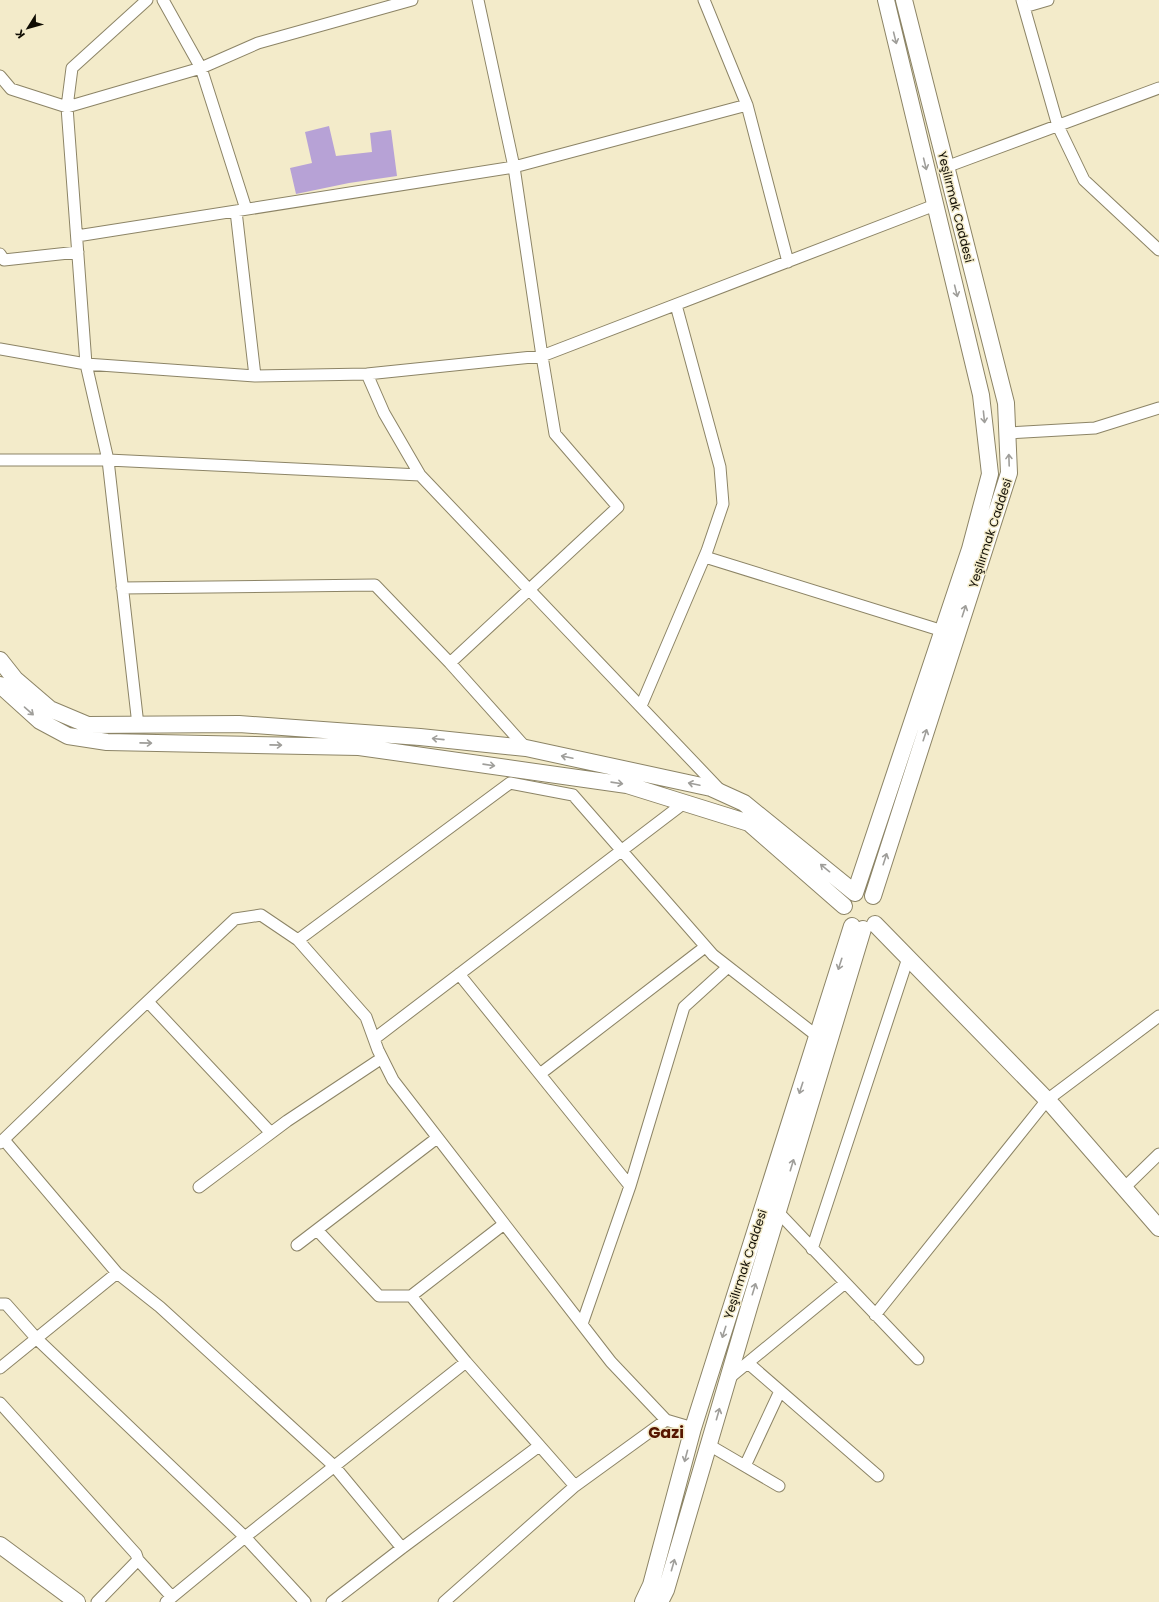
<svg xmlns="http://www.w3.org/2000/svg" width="1159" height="1602" font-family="Poppins,sans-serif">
	<rect width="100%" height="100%" fill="#f3ebca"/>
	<!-- building -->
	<path fill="#b7a2d6" d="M 329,126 L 336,156 L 372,152 L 370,133 L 391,130 L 397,176 L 349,183 L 296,194 L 290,168 L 312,163 L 305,132 Z"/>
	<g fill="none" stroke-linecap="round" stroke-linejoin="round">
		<!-- street casing -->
		<g stroke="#8c8466" stroke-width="13">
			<path id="street" d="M 163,0 L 201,68 L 246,209
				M 704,0 L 747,105 L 788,262
				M 1022,0 L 1058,126 L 1084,180 L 1159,250
				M 1024,7 L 1048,0
				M 0,76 L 11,89 L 67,107 L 201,68 L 258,43 L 412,0
				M 946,167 L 1159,88
				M 236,211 L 255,376
				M 77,236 L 514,167 L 747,105
				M 0,254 L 4,260 L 78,252
				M 0,349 L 86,364 L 255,376 L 367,374 L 542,356 L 935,205
				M 367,374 L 384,413 L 420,475
				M 1008,433 L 1095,428 L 1159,408
				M 0,460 L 108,460 L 420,475 L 720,790
				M 705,557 L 943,631
				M 122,588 L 375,585 L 450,663 L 526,748
				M 450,663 L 618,507 L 555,434 L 542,356 L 514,167 L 478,0
				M 641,706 L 707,551 L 723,504 L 720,467 L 676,305
				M 138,725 L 108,460 L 86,364 L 67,107 L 72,68 L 147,0
				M 298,940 L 510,783 L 573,795 L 713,955 L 817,1036
				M 459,974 L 630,1186
				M 150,1004 L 271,1133
				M 374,1039 L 684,803
				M 540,1074 L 705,947
				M 0,1143 L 111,1036 L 235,919 L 261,915 L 298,940 L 366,1017 L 378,1050 L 393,1080 L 611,1362 L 666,1420 L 693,1428
				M 199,1187 L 287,1121 L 382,1058
				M 1124,1188 L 1159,1154
				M 778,1212 L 918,1359
				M 504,1224 L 411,1296 L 466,1362 L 575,1486 L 666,1420
				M 317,1230 L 379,1296 L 411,1296
				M 297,1245 L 437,1138
				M 812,1249 L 908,958
				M 117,1273 L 160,1307 L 334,1466 L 402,1548
				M 0,1304 L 6,1304 L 37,1339 L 245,1537 L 305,1602
				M 875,1315 L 1047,1100 L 1159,1016
				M 582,1324 L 630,1186 L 684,1007 L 728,967
				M 748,1363 L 878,1476
				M 0,1368 L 117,1273 L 4,1140
				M 728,1379 L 845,1283
				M 0,1403 L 136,1554 L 138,1560 L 172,1597
				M 709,1445 L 779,1486
				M 745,1466 L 780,1391
				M 97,1602 L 138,1560
				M 166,1602 L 245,1537 L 466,1362
				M 332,1602 L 402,1548 L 539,1446
				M 444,1602 L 575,1486"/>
		</g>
		<!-- secondary casing -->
		<g stroke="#8c8466" stroke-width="18">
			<path id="secondary" d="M 0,660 L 15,679 L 50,709 L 88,725 L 239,724 L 420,737 L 526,748 L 711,788 L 744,803 L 855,893 L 970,549 L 990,474 L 981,395 L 886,0
				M 0,685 L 40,721 L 68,736 L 107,742 L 359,747 L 627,785 L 749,823 L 844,906
				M 873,896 L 1009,473 L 1006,403 L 904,0
				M 875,924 L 1053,1106 L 1159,1228
				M 0,1545 L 77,1602
				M 643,1602 L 651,1585 L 693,1428 L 852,926
				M 660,1602 L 666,1590 L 750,1304 L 863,929"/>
		</g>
		<!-- street -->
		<use href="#street" stroke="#fff" stroke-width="11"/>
		<!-- secondary -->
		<use href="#secondary" stroke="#fff" stroke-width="16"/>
	</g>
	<!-- one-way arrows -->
	<defs><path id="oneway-shaft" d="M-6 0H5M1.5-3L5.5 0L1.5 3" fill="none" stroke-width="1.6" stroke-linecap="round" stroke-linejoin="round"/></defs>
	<g stroke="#9f9e9a">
		<use href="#oneway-shaft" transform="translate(895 38) rotate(76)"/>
		<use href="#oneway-shaft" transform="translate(925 164) rotate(76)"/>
		<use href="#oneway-shaft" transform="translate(956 291) rotate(76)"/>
		<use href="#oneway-shaft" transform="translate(984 417) rotate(84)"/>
		<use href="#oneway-shaft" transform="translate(1009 460) rotate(-92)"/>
		<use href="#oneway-shaft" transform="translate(964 611) rotate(-72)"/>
		<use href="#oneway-shaft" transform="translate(29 711) rotate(41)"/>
		<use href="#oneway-shaft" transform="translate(925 735) rotate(-72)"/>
		<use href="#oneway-shaft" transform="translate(438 739) rotate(-174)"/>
		<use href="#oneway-shaft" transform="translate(146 743) rotate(1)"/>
		<use href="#oneway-shaft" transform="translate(276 745) rotate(1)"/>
		<use href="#oneway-shaft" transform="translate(567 757) rotate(-168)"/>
		<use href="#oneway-shaft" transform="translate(489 765) rotate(8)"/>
		<use href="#oneway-shaft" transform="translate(617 783) rotate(8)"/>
		<use href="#oneway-shaft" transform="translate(694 784) rotate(-168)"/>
		<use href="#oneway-shaft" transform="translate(885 859) rotate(-72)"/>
		<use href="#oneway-shaft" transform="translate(825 868) rotate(-141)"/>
		<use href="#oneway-shaft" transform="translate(840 964) rotate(108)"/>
		<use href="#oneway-shaft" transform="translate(801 1088) rotate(108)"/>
		<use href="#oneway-shaft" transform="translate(792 1165) rotate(-73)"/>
		<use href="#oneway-shaft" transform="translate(754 1289) rotate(-73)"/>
		<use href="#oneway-shaft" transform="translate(724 1332) rotate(108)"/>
		<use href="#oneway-shaft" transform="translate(718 1414) rotate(-74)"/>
		<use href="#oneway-shaft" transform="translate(686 1456) rotate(105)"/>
		<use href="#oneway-shaft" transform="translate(673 1565) rotate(-74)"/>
	</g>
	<g text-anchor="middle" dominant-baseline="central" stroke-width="3" stroke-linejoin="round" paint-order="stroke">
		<!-- street labels -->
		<g font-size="12" fill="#0f0c03" stroke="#f3ebca">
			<text transform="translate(956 207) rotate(76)">Yeşilırmak Caddesi</text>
			<text transform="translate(990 533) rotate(-72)">Yeşilırmak Caddesi</text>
			<text transform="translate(745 1264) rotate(-72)">Yeşilırmak Caddesi</text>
		</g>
		<!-- district labels -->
		<g font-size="16" font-weight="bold" fill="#561600" stroke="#f3ebca">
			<text x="666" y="1432">Gazi</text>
		</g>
	</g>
	<!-- north arrow -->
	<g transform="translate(28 28) rotate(233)" stroke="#f3ebca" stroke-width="3" paint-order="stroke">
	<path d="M0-3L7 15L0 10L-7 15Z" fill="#0f0c03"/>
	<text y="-6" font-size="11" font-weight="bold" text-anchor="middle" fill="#0f0c03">K</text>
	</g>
</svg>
